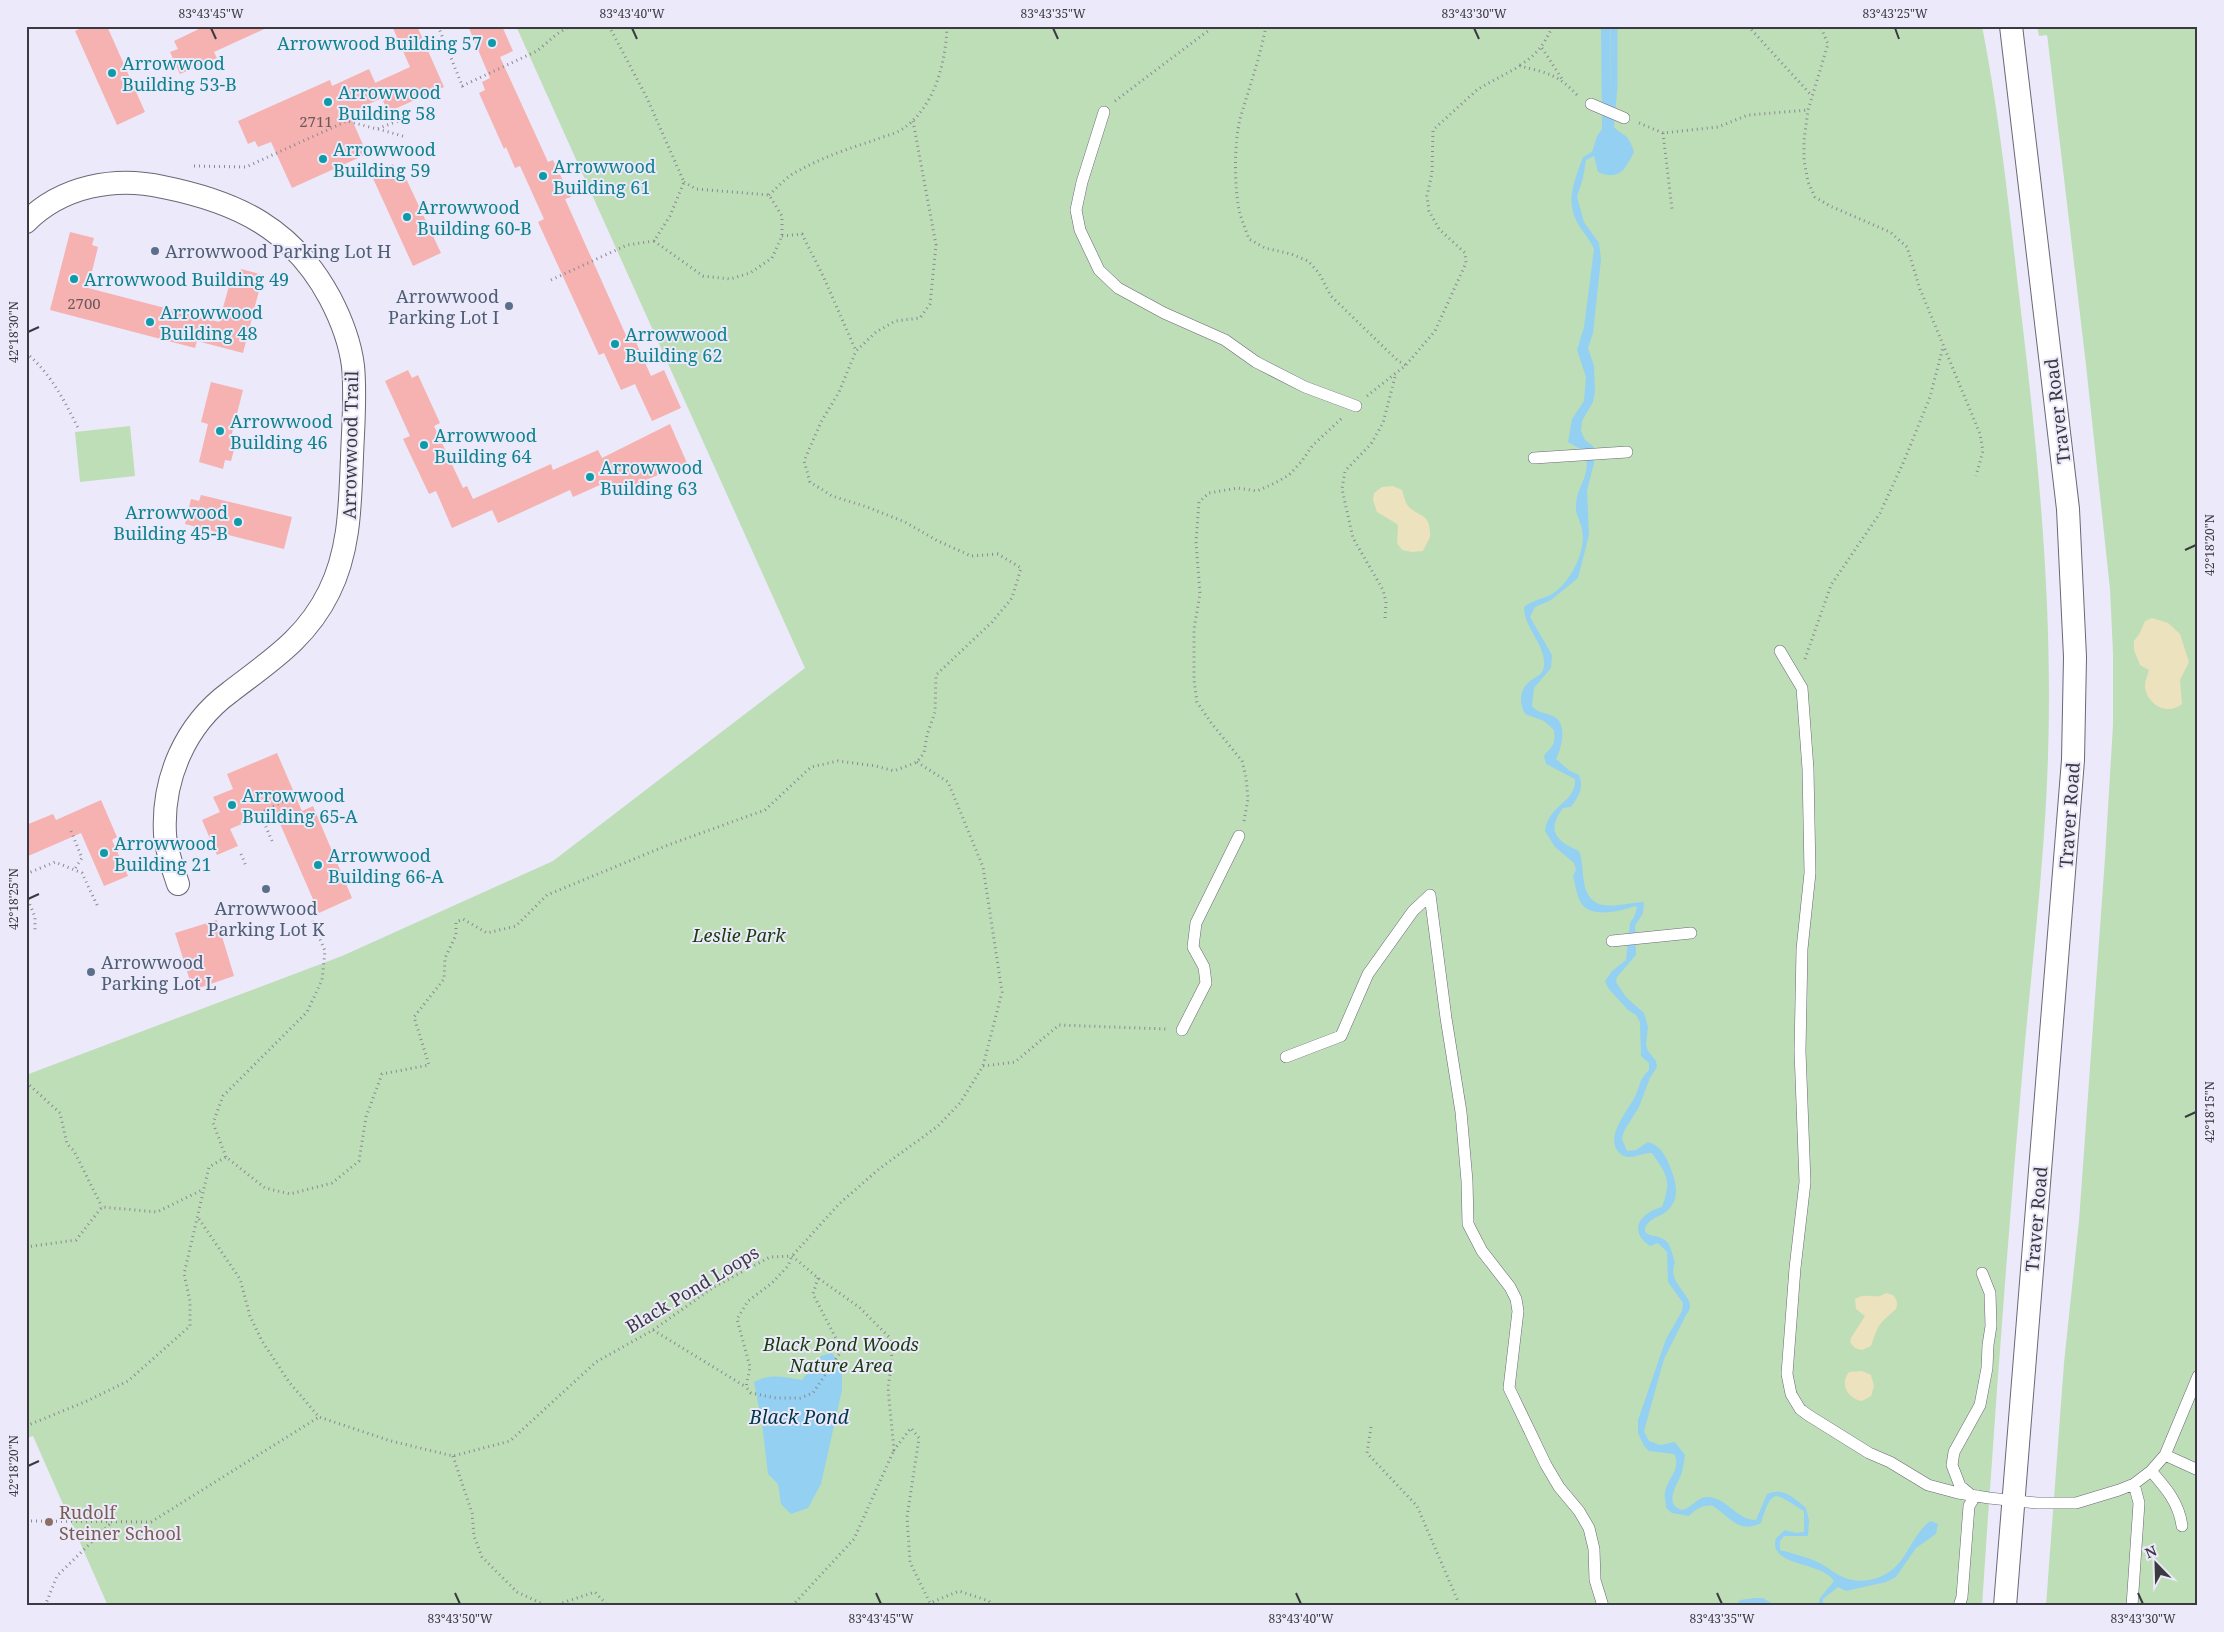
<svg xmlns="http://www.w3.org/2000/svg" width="2224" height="1632" font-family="'Noto Serif',serif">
	<rect width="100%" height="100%" fill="#ece9fa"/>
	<!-- green -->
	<path fill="#bedeb7" d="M 516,26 L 1982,26 C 2000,117 2009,210 2020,303 C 2038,453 2053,604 2048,756 C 2045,859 2032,962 2023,1065 C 2007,1245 1994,1426 1982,1606 L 108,1606 L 33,1436 L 26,1438 L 26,1075 L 342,956 L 553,861 L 805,668 Z
		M 2037,26 L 2198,26 L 2198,1606 L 2046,1606 L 2064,1363 L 2079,1221 L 2105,858 L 2113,725 L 2113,653 L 2110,589 L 2086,365 L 2048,42 L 2047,35 L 2039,36 Z
		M 130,426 L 135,476 L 80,482 L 75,432 Z"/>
	<!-- sand -->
	<path fill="#ece2bd" d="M 1393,486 L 1402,490 C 1404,496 1405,502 1408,506 C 1419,518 1431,512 1430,537 L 1423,551 L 1412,552 L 1402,550 L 1397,543 L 1398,527 L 1397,524 L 1377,512 L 1373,500 L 1374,493 L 1382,487 Z
		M 2152,618 L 2168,623 L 2180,634 L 2189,662 L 2180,680 L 2182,704 C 2167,717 2145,703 2145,685 C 2145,680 2148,675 2149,670 L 2140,665 L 2134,650 L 2134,641 L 2140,633 L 2145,621 Z
		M 1886,1293 L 1893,1295 C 1897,1300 1898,1303 1896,1309 C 1878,1325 1879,1323 1871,1346 L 1862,1350 L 1855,1348 L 1850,1342 L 1851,1338 L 1865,1316 L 1856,1309 L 1855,1299 C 1866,1291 1874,1301 1886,1293 Z
		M 1862,1371 L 1871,1375 L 1874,1386 L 1871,1396 L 1862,1401 C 1848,1399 1839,1384 1849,1372 Z"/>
	<!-- water -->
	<path fill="#94d0f2" d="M 1601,26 L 1610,26 L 1611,124 C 1622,137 1628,131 1634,152 C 1625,170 1619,181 1598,172 L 1594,156 L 1586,160 L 1583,178 L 1577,197 L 1584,222 L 1599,243 L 1601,259 L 1593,333 L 1588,348 L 1594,366 L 1595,392 L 1593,402 L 1582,421 L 1581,431 L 1585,440 L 1594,447 L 1594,463 L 1587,491 L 1589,535 L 1578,578 L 1551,600 L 1535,607 L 1530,617 L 1552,655 L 1551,668 L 1534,688 L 1532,706 C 1538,713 1544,712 1553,716 C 1568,723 1562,747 1556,759 L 1570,771 L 1579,775 C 1584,788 1579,796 1571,807 L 1563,808 C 1546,831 1556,841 1579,851 C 1583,861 1582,871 1584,882 C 1590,917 1620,903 1644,902 L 1643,913 L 1635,926 L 1636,955 L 1617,977 L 1616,982 L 1626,997 L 1644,1013 L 1648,1027 L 1646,1045 L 1648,1051 L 1656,1061 L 1657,1067 L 1650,1078 L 1639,1107 L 1624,1131 L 1622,1139 L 1627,1151 L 1636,1150 L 1648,1142 C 1659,1145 1664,1153 1669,1164 C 1675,1179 1682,1198 1667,1211 C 1659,1218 1650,1217 1645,1228 L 1645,1232 C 1651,1237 1655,1235 1661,1238 C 1671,1241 1672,1254 1675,1263 C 1665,1286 1702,1298 1686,1315 L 1664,1359 L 1644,1431 L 1649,1441 L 1660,1445 L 1675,1442 L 1685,1455 C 1684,1462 1683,1469 1681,1475 C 1676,1486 1664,1505 1682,1510 C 1692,1508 1696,1498 1706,1497 C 1726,1496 1736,1520 1756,1520 L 1767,1494 C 1783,1487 1794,1498 1806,1508 L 1809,1520 L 1808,1536 L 1784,1536 L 1780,1541 L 1780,1550 C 1791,1553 1803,1556 1813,1560 C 1824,1564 1833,1573 1843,1577 C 1862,1586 1887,1578 1899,1563 C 1909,1551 1919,1527 1931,1521 L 1938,1524 L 1936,1534 L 1916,1548 L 1896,1577 L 1886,1582 L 1846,1591 L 1838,1587 L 1823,1599 L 1823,1606 L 1818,1606 L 1820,1598 L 1834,1581 C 1822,1561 1767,1567 1776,1538 L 1785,1530 L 1796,1533 L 1804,1532 L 1804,1511 C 1775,1494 1773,1485 1761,1523 C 1739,1534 1731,1518 1713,1506 C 1704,1504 1696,1509 1689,1516 L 1672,1513 L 1666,1508 C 1666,1503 1664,1497 1665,1492 C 1667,1479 1682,1468 1674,1454 L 1649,1451 L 1644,1446 L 1638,1433 L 1638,1420 L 1666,1339 L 1682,1311 L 1683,1303 L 1668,1282 L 1667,1252 L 1658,1243 L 1650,1246 C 1627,1231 1641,1212 1662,1207 C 1672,1180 1667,1175 1652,1153 C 1642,1152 1631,1161 1622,1155 C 1602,1141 1626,1113 1633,1100 C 1641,1087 1637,1082 1649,1070 L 1649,1063 L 1641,1056 L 1640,1022 L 1636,1015 L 1628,1010 L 1608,988 L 1605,981 L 1612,971 L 1626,960 L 1630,923 L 1634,917 L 1637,908 L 1635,906 C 1621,911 1591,919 1581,903 C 1577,896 1575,884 1573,876 L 1576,870 L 1574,863 L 1555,847 L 1545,831 C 1549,803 1576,804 1575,779 L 1546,764 L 1544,756 C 1552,745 1556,746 1554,730 L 1544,721 L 1525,714 C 1520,704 1518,691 1529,682 C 1535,676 1543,676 1544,666 C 1546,644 1524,629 1524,607 C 1532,600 1543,599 1552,594 C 1570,583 1587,550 1582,530 C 1581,522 1576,516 1576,508 C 1576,484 1592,478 1585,452 L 1568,442 L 1572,419 L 1584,401 L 1586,377 L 1577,350 L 1584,327 L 1594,249 C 1590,239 1582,232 1577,222 C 1565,200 1575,179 1583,157 L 1592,152 L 1597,136 L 1602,129 Z
		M 832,1353 L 842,1368 L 842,1390 L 821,1484 L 808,1508 L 791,1514 L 781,1504 L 778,1484 L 768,1474 L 762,1423 L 754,1382 C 770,1373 785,1377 802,1380 L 821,1356 Z
		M 1755,1598 L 1763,1598 L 1776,1606 L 1735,1606 L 1740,1600 Z"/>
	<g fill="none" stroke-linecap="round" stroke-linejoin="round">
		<!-- stream -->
		<path stroke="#94d0f2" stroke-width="7" d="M 1610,133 L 1614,86 L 1614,26"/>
	</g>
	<!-- building -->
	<path fill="#f5b2b0" d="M 85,26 L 107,26 L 145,112 L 117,125 L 75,31 Z
		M 205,26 L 271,26 L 214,52 L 217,58 L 180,74 L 170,52 L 178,49 L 174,41 Z
		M 392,26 L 417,26 L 444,87 L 388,112 L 375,83 L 410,67 Z
		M 468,26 L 502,26 L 513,51 L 500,57 L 548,162 L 553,160 L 571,197 L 565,199 L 629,342 L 635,340 L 651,376 L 664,370 L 681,408 L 652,421 L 635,384 L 621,390 L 604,353 L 599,355 L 538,222 L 544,219 L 520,166 L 515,168 L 506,147 L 504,149 L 479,93 L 485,90 L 482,82 L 490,78 Z
		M 369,69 L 382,98 L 349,113 L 367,154 L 292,188 L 271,142 L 258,147 L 255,141 L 248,144 L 238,121 L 330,80 L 332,86 Z
		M 393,164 L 397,172 L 402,170 L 441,253 L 413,266 L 371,174 Z
		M 70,232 L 94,238 L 92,245 L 98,247 L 88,288 L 219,322 L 232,275 L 239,277 L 241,269 L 263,275 L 243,353 L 197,341 L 195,348 L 50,310 Z
		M 408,370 L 412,378 L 418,375 L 440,423 L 434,426 L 463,488 L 467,486 L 473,499 L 551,464 L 553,470 L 598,450 L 602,458 L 670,424 L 687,463 L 617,492 L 611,480 L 573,497 L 570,490 L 498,523 L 492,510 L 452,528 L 436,491 L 429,494 L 403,439 L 410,436 L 385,381 Z
		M 211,382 L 243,390 L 231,437 L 237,439 L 231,461 L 225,460 L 223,469 L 199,462 L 208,424 L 201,422 Z
		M 201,495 L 292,517 L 284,549 L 185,524 L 191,499 L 199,501 Z
		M 277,753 L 302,811 L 313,806 L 352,898 L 319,913 L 274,810 L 230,829 L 238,846 L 217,855 L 202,820 L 220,812 L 213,797 L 233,789 L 227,774 Z
		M 101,800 L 117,837 L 112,840 L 128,876 L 104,886 L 81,833 L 26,857 L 26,825 L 53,814 L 56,820 Z
		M 217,920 L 234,976 L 193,990 L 175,933 Z"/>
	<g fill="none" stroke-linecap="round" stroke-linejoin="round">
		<!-- service casing -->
		<g stroke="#6a6776" stroke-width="12">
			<path id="service" d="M 1591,104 L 1624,118
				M 1104,112 L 1082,182 L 1076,210 L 1080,230 L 1099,270 L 1118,288 L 1164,313 L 1225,340 L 1256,362 L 1305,387 L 1356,406
				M 1534,458 L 1627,452
				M 1780,651 L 1802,688 L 1808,769 L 1810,873 L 1802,949 L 1800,1051 L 1805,1182 L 1795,1268 L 1787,1374 L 1791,1394 L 1800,1409 L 1808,1415 L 1869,1453 L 1890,1462 L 1928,1485 L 1958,1493 L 1989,1498 L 2037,1503 L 2076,1503 L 2119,1490 L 2134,1484 L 2151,1471 L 2165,1455 L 2198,1376
				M 1612,941 L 1691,933
				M 1182,1030 L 1206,983 L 1204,967 L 1193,947 L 1196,923 L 1239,836
				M 1286,1057 L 1341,1036 L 1368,974 L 1413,911 L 1430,895 L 1446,1018 L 1461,1112 L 1467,1181 L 1468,1224 L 1482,1251 L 1510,1287 L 1516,1299 L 1518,1311 L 1509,1388 L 1546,1465 L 1559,1487 L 1579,1511 L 1589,1528 L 1594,1549 L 1595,1580 L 1603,1606
				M 2165,1455 L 2198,1470
				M 2151,1471 C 2166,1488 2179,1503 2182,1526
				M 1971,1495 L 1960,1486 L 1952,1465 L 1954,1452 L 1980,1405 L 1987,1368 L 1988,1345 L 1991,1326 L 1990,1293 L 1982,1273
				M 1959,1606 L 1962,1597 L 1969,1506 L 1974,1498 L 1978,1496
				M 2132,1606 L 2139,1503 L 2134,1484"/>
		</g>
		<!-- minor casing -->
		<g stroke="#6a6776" stroke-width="24">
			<path id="minor" d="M 26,222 C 62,186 115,176 163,187 C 238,202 293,229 330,298 C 341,319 350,342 353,366 C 356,396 353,427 352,457 C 350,504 350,550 329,592 C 306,639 270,661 230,692 C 185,725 162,779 165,834 C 166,851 173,868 178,884
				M 2005,1606 L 2073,760 L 2075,657 L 2068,509 L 2011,26"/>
		</g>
		<!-- path -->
		<path stroke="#8b8994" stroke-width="3" stroke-dasharray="1 4" stroke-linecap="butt" d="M 438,26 L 464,90
			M 1266,26 C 1260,58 1249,88 1240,119 C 1234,143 1234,190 1240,214 C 1243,223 1246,231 1249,239 L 1265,248 L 1291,254 L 1308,261 L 1319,273 L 1331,296 L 1398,361 L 1406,365
			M 1748,26 L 1812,96
			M 1821,28 L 1828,44 L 1808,110 L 1804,140 L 1804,160 L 1808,182 L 1815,197 L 1830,206 L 1890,232 L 1907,247 L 1920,289 L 1980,434 L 1983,451 L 1976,476
			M 1542,48 L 1562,79
			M 1520,65 C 1537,55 1544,44 1553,26
			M 462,86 L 537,51 L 557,34 L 570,26
			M 1115,101 L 1209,30 L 1210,26
			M 1639,123 L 1663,133 L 1718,127 L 1748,115 L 1808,110
			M 378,129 L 406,137
			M 1663,133 L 1672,209
			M 194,166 L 246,167 L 347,121 L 377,129 L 398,121
			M 769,195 C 778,187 787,176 798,171 C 821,158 847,149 872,141 C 881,137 892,135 901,130 C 934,109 946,63 947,26
			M 782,236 L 802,234 L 824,278 L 856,351
			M 654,241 L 703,276 L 730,279 L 750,273 L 772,258 L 782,236 L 782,216 L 769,195 L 696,189 L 684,182
			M 551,280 L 627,245 L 654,241 L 670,216 L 684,182 L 647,98 L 609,26
			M 26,353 C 51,373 65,402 79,430
			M 1367,396 L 1406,365 L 1435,331 L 1466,263 L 1465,253 L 1439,229 L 1429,211 L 1427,196 L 1432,173 L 1433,130 L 1478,89 L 1520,66 C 1547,73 1558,74 1578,96
			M 1385,618 L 1386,602 L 1383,590 L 1353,538 L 1342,489 L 1345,471 L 1371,444 L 1383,423 L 1396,373
			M 1805,659 L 1831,585 L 1880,513 L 1904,461 L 1930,397 L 1943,347
			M 917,762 L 948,782 L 983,867 L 1002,992 L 983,1066
			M 1244,821 L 1248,799 L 1246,777 L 1242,761 L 1212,724 L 1197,702 L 1194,680 L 1194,629 L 1200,594 L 1196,542 L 1199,502 L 1209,493 L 1238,488 L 1257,491 L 1275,483 L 1289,475 L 1302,461 L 1312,446 L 1342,418
			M 71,831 L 82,858 L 74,870
			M 272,841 L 260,813 L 290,798
			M 241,854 L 246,866
			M 26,874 L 55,862 L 82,873 L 98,907
			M 26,895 L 35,917 L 35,932
			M 26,1082 L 60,1113 L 67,1144 L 74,1151 L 102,1207
			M 226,1157 L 213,1123 L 223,1096 L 307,1012 L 322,980 L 325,951 L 311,918
			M 199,1219 L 240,1279 L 250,1316 L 262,1341 L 289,1382 L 319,1417 L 391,1441 L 453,1456 L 510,1441 L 596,1362 L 653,1330 L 714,1287 L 770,1257 L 792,1256 L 818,1278 L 859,1307 L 890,1338 L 892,1360 L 888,1388 L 894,1450 L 911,1428 L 919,1438 L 907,1517 L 910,1562 L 930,1603 L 959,1591 L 989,1601 L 993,1606
			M 26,1247 L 76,1240 L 102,1207 L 157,1212 L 202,1190
			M 818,1278 L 813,1294 L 842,1350 L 813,1393 L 800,1398 L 776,1398 L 751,1393 L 746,1387 L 750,1367 L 737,1319 L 748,1301 L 772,1283 L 788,1266 L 792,1256 L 839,1204 L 879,1169 L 938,1126 L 960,1103 L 983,1066 L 1015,1062 L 1059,1025 L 1166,1029
			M 653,1330 L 746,1387
			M 26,1426 L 87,1401 L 128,1381 L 190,1326 L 190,1301 L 184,1274 L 209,1167 L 226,1157 L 265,1188 L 290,1194 L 332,1183 L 359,1161 L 366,1117 L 382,1074 L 429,1065 L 414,1017 L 444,979 L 445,958 L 456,935 L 456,922 L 463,919 L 487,933 L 516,926 L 547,895 L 668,845 L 765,810 L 811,767 L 838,761 L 876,766 L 894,771 L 917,762 L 924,753 L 927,735 L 935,712 L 936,675 L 992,622 L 1012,598 L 1021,568 L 998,554 L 971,556 L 936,540 L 905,522 L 867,507 L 832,496 L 810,482 L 804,461 L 821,422 L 839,392 L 856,351 L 876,332 L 895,321 L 920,318 L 930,304 L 936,245 L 913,121
			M 1371,1427 L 1367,1453 L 1417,1506 L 1460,1606
			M 453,1456 L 472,1513 L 474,1536 L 482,1557 L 517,1592 L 547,1606
			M 26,1521 L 151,1522 L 319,1417
			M 45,1606 L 57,1576 L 112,1522
			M 553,1606 L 595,1592 L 608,1606
			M 792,1606 L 854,1539 L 894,1450"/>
		<!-- service -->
		<use href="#service" stroke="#fff" stroke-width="11"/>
		<!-- minor -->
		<use href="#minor" stroke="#fff" stroke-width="22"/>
	</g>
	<!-- ticks -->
	<path fill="none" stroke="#3b3a41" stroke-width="2" d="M 211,28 L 216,39M 632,28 L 637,39M 1053,28 L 1058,39M 1474,28 L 1479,39M 1895,28 L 1899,39M 28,332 L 39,327M 2185,550 L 2196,545M 28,899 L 39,894M 2185,1117 L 2196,1112M 28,1466 L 39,1461M 455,1593 L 460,1604M 876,1593 L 881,1604M 1296,1593 L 1301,1604M 1717,1593 L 1722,1604M 2138,1593 L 2143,1604"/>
	<!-- markers -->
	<g fill="#0f9aa8" stroke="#ece9fa" stroke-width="2">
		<circle cx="492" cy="43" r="5"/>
		<circle cx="112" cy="73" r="5"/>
		<circle cx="328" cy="102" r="5"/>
		<circle cx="323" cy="159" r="5"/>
		<circle cx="543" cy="176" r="5"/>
		<circle cx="407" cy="217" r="5"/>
		<circle cx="74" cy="279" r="5"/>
		<circle cx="150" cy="322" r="5"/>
		<circle cx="615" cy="344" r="5"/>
		<circle cx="220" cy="431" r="5"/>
		<circle cx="424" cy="445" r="5"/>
		<circle cx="590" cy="477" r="5"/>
		<circle cx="238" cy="522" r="5"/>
		<circle cx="232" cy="805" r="5"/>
		<circle cx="104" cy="853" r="5"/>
		<circle cx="318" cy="865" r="5"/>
	</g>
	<g fill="#5c6f8a" stroke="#ece9fa" stroke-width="2">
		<circle cx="155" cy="251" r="5"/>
		<circle cx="509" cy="306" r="5"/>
		<circle cx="266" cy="889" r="5"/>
		<circle cx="91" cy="972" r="5"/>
	</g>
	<circle fill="#8d6e63" stroke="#ece9fa" stroke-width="2" cx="49" cy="1522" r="5"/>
	<g text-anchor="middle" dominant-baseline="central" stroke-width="4" stroke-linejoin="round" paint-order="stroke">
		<!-- number labels -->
		<g font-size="15" fill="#6a585d">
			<text x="316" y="121">2711</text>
			<text x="84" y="303">2700</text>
		</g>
		<!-- culture labels -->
		<g font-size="18" fill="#0d838f" stroke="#ece9fa" text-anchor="start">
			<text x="482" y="43" text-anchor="end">Arrowwood Building 57</text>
			<text x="122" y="63">Arrowwood<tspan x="122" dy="21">Building 53-B</tspan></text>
			<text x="338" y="92">Arrowwood<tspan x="338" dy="21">Building 58</tspan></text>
			<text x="333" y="149">Arrowwood<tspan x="333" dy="21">Building 59</tspan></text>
			<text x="553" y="166">Arrowwood<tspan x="553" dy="21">Building 61</tspan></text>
			<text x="417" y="207">Arrowwood<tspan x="417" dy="21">Building 60-B</tspan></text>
			<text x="84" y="279">Arrowwood Building 49</text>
			<text x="160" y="312">Arrowwood<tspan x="160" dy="21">Building 48</tspan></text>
			<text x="625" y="334">Arrowwood<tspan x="625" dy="21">Building 62</tspan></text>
			<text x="230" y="421">Arrowwood<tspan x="230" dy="21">Building 46</tspan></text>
			<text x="434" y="435">Arrowwood<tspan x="434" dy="21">Building 64</tspan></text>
			<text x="600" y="467">Arrowwood<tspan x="600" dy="21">Building 63</tspan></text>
			<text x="228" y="512" text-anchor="end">Arrowwood<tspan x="228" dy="21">Building 45-B</tspan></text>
			<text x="242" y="795">Arrowwood<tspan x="242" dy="21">Building 65-A</tspan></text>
			<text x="114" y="843">Arrowwood<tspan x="114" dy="21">Building 21</tspan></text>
			<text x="328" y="855">Arrowwood<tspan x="328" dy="21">Building 66-A</tspan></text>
		</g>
		<!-- service labels -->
		<g font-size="18" fill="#4e5e75" stroke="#ece9fa" text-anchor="start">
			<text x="165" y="251">Arrowwood Parking Lot H</text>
			<text x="499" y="296" text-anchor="end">Arrowwood<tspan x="499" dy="21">Parking Lot I</tspan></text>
			<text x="266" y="908" text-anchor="middle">Arrowwood<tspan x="266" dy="21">Parking Lot K</tspan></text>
			<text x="101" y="962">Arrowwood<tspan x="101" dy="21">Parking Lot L</tspan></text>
		</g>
		<!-- street labels -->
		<g font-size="18" fill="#3b3a41" stroke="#ece9fa">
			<text transform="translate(2057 411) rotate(-97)">Traver Road</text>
			<text transform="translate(350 445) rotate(-89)">Arrowwood Trail</text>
			<text transform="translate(2069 815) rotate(-86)">Traver Road</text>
			<text transform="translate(2036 1219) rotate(-85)">Traver Road</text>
			<text transform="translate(692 1289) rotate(-31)">Black Pond Loops</text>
		</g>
		<!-- park labels -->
		<g font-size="18" font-style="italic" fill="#173d0d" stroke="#ece9fa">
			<text x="739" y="935">Leslie Park</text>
			<text x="841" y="1344">Black Pond Woods<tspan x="841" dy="21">Nature Area</tspan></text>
		</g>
		<!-- education labels -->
		<g font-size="18" fill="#785e54" stroke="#ece9fa" text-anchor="start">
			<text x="59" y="1512">Rudolf<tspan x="59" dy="21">Steiner School</tspan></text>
		</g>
		<!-- water labels -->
		<g font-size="19" font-style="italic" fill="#01374d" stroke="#ece9fa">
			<text x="799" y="1417">Black Pond</text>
		</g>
	</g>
	<!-- border -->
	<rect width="2224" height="1632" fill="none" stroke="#ece9fa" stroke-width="55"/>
	<!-- north arrow -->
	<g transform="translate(2156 1564) rotate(337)" stroke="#ece9fa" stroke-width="4" paint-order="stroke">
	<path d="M0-4L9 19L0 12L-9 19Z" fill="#3b3a41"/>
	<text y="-8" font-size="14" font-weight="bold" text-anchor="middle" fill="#3b3a41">N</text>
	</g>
	<rect x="28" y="28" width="2168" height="1576" fill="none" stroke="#3b3a41" stroke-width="2"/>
	<g font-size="12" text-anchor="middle" fill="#3b3a41">
		<text x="211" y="18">83°43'45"W</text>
		<text x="632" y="18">83°43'40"W</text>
		<text x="1053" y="18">83°43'35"W</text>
		<text x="1474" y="18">83°43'30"W</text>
		<text x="1895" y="18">83°43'25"W</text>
		<text transform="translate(14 332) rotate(-90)" y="4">42°18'30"N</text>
		<text transform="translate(2210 545) rotate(-90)" y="4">42°18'20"N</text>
		<text transform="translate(14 899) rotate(-90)" y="4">42°18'25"N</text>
		<text transform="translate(2210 1112) rotate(-90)" y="4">42°18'15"N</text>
		<text transform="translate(14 1466) rotate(-90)" y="4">42°18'20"N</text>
		<text x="460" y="1623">83°43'50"W</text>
		<text x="881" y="1623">83°43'45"W</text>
		<text x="1301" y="1623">83°43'40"W</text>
		<text x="1722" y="1623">83°43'35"W</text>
		<text x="2143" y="1623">83°43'30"W</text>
	</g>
</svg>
